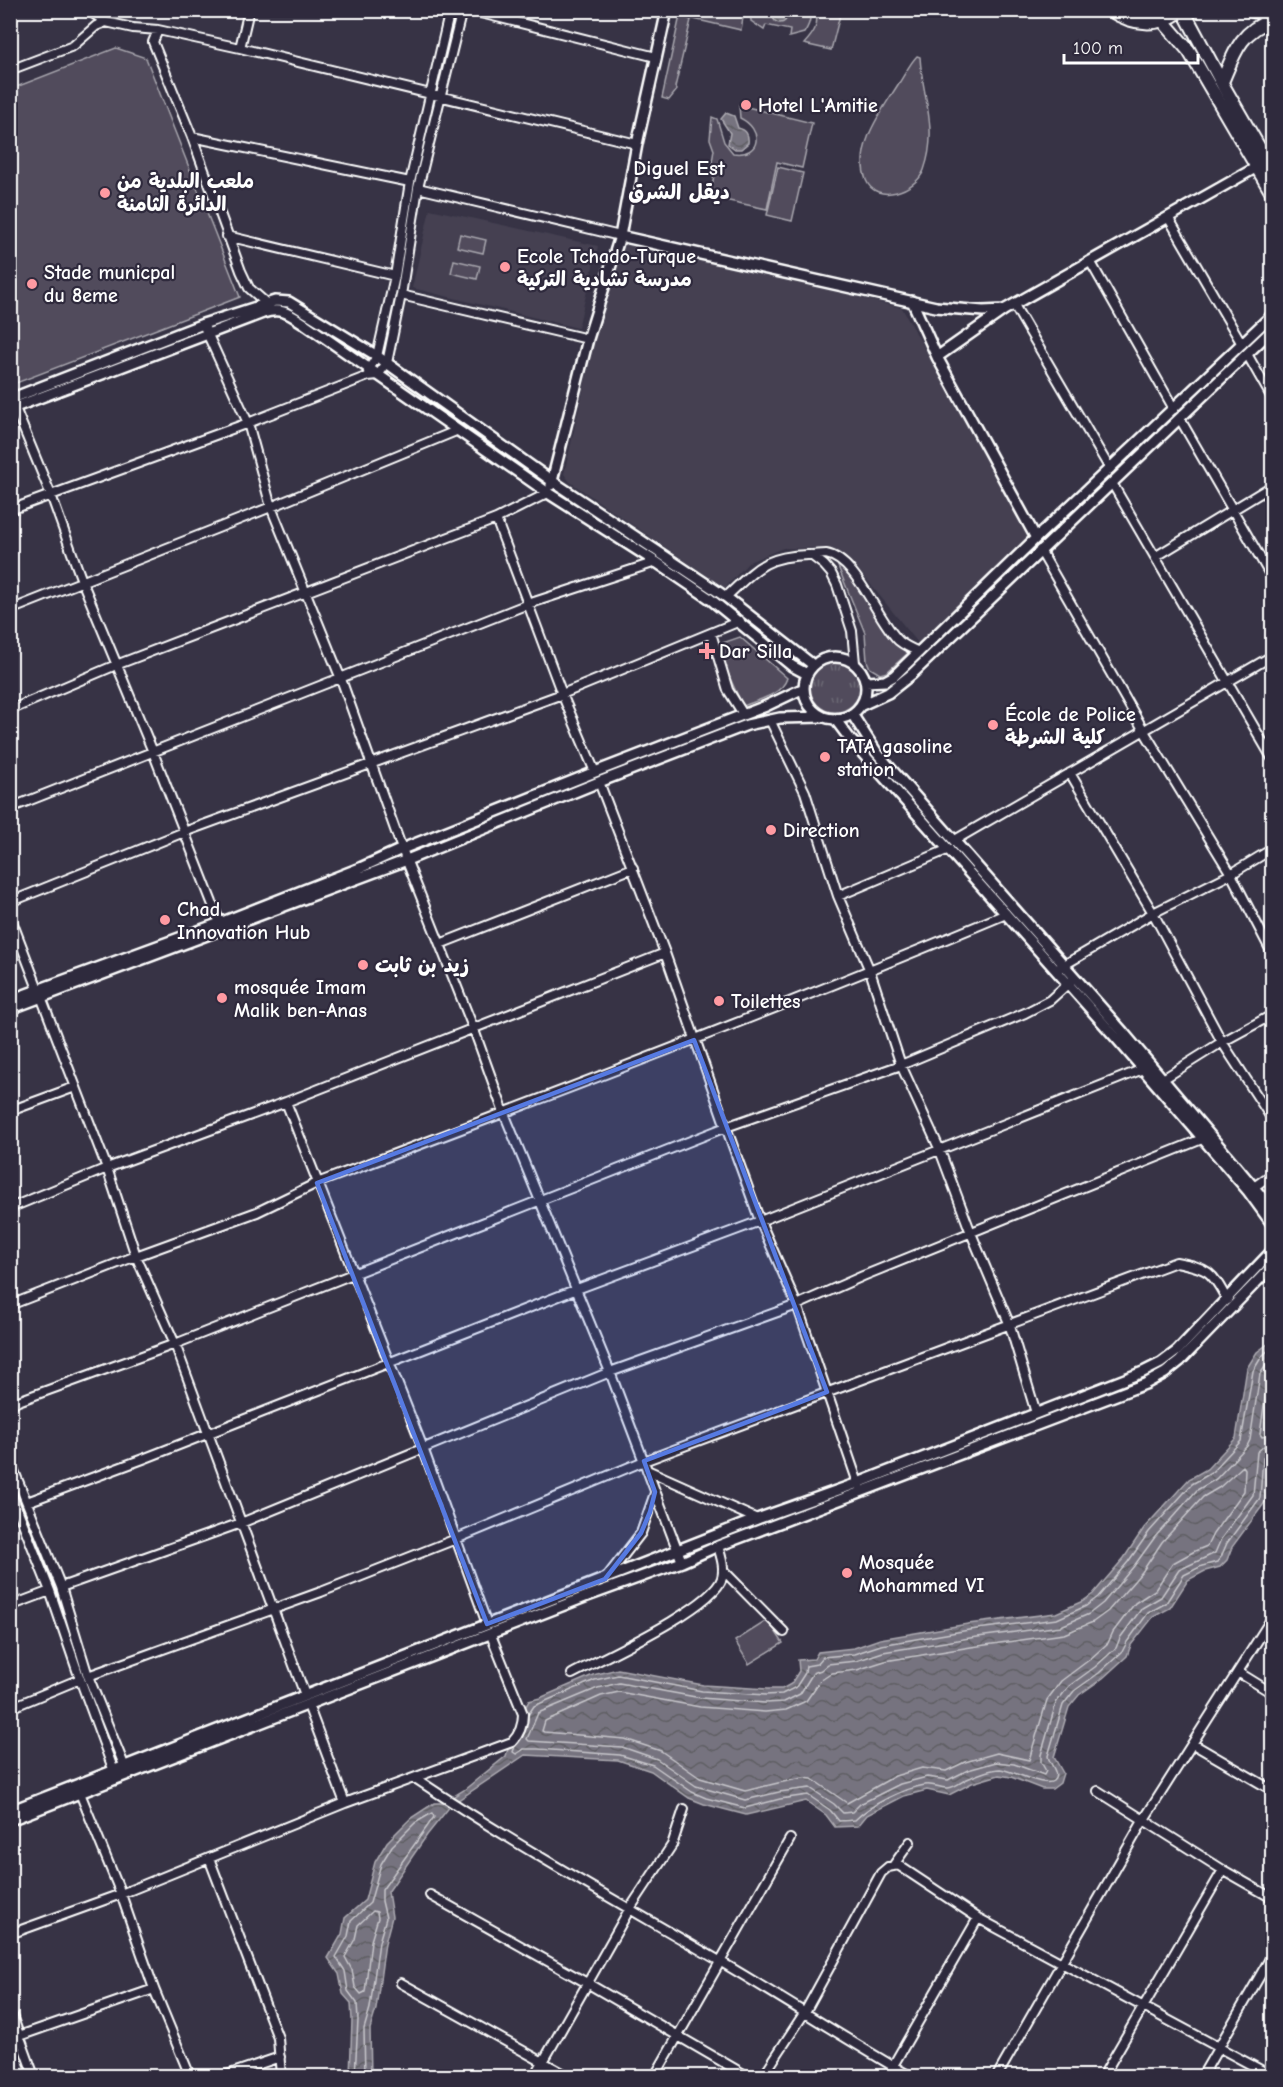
<svg xmlns="http://www.w3.org/2000/svg" width="1283" height="2087" font-family="'Comic Neue','Playpen Sans Arabic',sans-serif">
	<defs>
		<pattern id="grass-tufts" width="24" height="20" patternUnits="userSpaceOnUse" patternTransform="scale(1.5)"><rect width="24" height="20" fill="#514c5c"/><path d="M3 7l-1-3M5 7V3M7 7l1-3M15 17l-1-3M17 17v-4M19 17l1-3" fill="none" stroke="#6b6774"/></pattern>
		<pattern id="water-waves" width="16" height="10" patternUnits="userSpaceOnUse" patternTransform="scale(1.5)"><rect width="16" height="10" fill="#76737f"/><path d="M0 5q4-4 8 0t8 0" fill="none" stroke="#5f5e63"/></pattern>
	</defs>
	<rect width="100%" height="100%" fill="#373345"/>
	<filter id="ink" filterUnits="userSpaceOnUse"><feTurbulence type="fractalNoise" baseFrequency=".0167" numOctaves="2"/><feDisplacementMap in="SourceGraphic" scale="12" xChannelSelector="R" yChannelSelector="G"/><feConvolveMatrix kernelMatrix="1 2 1 2 8 2 1 2 1" color-interpolation-filters="sRGB"/></filter>
	<g filter="url(#ink)">
		<!-- built -->
		<path fill="#444051" d="M 430,209 L 598,246 L 578,328 L 412,288 Z
			M 618,238 L 902,308 L 1031,538 L 919,644 L 857,568 L 825,549 L 783,548 L 749,562 L 725,588 L 570,482 L 564,474 Z"/>
		<!-- grass -->
		<path fill="url(#grass-tufts)" stroke="#a8a6ae" stroke-width="1.5" d="M 1123,11 L 1171,11 C 1154,17 1140,18 1123,11 Z
			M810 687a25 25 0 1 1 50 0a25 25 0 1 1-50 0Z"/>
		<!-- green -->
		<path fill="#514c5c" stroke="#a8a6ae" stroke-width="1.5" d="M 750,10 L 809,10 C 812,19 809,26 804,33 L 789,37 L 790,30 L 766,25 L 764,30 L 751,21 Z
			M 681,11 L 744,11 L 741,30 L 685,17 L 691,20 L 675,87 L 677,90 L 669,100 L 662,98 Z
			M 816,11 L 841,11 L 831,50 L 804,44 C 814,33 819,26 816,11 Z
			M 116,48 L 146,58 L 240,297 L 11,385 L 11,89 Z
			M 917,56 L 920,57 C 922,97 939,128 924,170 C 916,191 876,205 866,180 C 853,147 883,109 899,83 C 905,74 910,63 917,56 Z
			M 739,105 L 812,123 L 802,168 L 777,162 L 767,209 L 710,197 L 715,170 L 711,168 L 714,150 L 710,139 L 712,117 L 717,119 L 724,142 L 733,153 C 762,157 763,129 740,118 Z
			M 778,167 L 803,173 L 792,221 L 767,215 Z
			M 460,234 L 486,240 L 483,253 L 457,247 Z
			M 454,260 L 480,266 L 477,279 L 451,273 Z
			M 837,564 L 848,571 L 891,639 L 908,653 L 887,672 L 880,674 L 870,668 L 867,661 L 865,633 Z
			M 740,637 L 787,678 C 782,695 758,700 743,706 C 733,686 724,667 720,644 Z
			M 768,1620 L 783,1643 L 749,1664 L 735,1641 Z"/>
		<!-- water -->
		<path fill="url(#water-waves)" stroke="#adabb2" stroke-width="1.5" d="M773 16a7 7 0 1 1 14 0a7 7 0 1 1-14 0Z
			M 726,113 L 734,116 L 738,128 C 746,130 749,134 748,143 L 741,149 L 735,149 L 728,144 L 730,133 L 721,119 Z
			M 1272,1341 L 1272,1456 L 1269,1459 L 1266,1501 L 1232,1547 L 1227,1560 L 1220,1567 L 1205,1571 L 1188,1580 L 1170,1608 L 1153,1617 L 1131,1645 L 1127,1656 L 1103,1678 L 1079,1695 L 1069,1707 L 1054,1757 L 1063,1773 L 1060,1783 L 1052,1789 L 1042,1789 L 1011,1777 L 999,1775 L 972,1783 L 949,1795 L 927,1790 L 904,1796 L 867,1815 L 858,1826 L 835,1827 L 826,1815 L 806,1801 L 746,1815 L 704,1804 L 689,1798 L 651,1771 L 618,1760 L 525,1755 L 451,1805 L 427,1835 L 388,1892 L 392,1917 L 385,1943 L 376,2009 L 370,2029 L 371,2076 L 350,2076 L 352,2020 L 351,2003 L 343,1994 L 339,1974 L 328,1958 L 342,1934 L 345,1918 L 365,1900 L 375,1862 L 387,1842 L 411,1818 L 434,1803 L 443,1803 L 464,1790 L 506,1756 L 512,1735 L 519,1725 L 523,1711 L 529,1701 L 540,1698 L 593,1675 L 618,1669 L 703,1685 L 767,1689 L 782,1689 L 791,1684 L 799,1671 L 798,1660 L 814,1659 L 818,1652 L 854,1648 L 880,1639 L 968,1624 L 1056,1613 L 1083,1601 L 1093,1594 L 1124,1558 L 1144,1528 L 1189,1479 L 1207,1469 L 1236,1438 L 1247,1368 L 1257,1352 Z"/>
		<g fill="none" stroke-linecap="round" stroke-linejoin="round">
			<!-- shore -->
			<path stroke="#c8c7cc" stroke-width="1.5" d="M 1272,1357 L 1260,1374 L 1250,1440 L 1247,1446 L 1216,1479 L 1197,1490 L 1155,1537 L 1134,1566 L 1103,1603 L 1089,1614 L 1061,1626 L 970,1638 L 883,1652 L 856,1661 L 828,1664 L 821,1670 L 813,1673 L 800,1694 L 784,1702 L 765,1703 L 701,1698 L 619,1683 L 598,1688 L 538,1713 L 527,1739 L 529,1741 L 622,1747 L 657,1759 L 696,1786 L 745,1800 L 779,1792 L 810,1788 L 834,1804 L 843,1813 L 852,1812 L 860,1804 L 900,1784 L 927,1777 L 948,1780 L 968,1770 L 996,1762 L 1014,1764 L 1044,1775 L 1046,1771 L 1041,1762 L 1041,1755 L 1056,1703 L 1069,1686 L 1095,1667 L 1116,1648 L 1120,1638 L 1142,1608 L 1161,1597 L 1179,1570 L 1215,1553 L 1221,1539 L 1253,1495 L 1257,1452 L 1264,1446 L 1272,1444
				M 1272,1370 L 1268,1377 L 1260,1434 L 1262,1437 L 1272,1435
				M 1243,1466 L 1245,1469 L 1244,1491 L 1213,1534 L 1207,1546 L 1195,1551 L 1173,1563 L 1155,1590 L 1135,1603 L 1113,1632 L 1108,1643 L 1089,1660 L 1061,1681 L 1047,1700 L 1029,1760 L 997,1753 L 965,1762 L 946,1771 L 922,1768 L 895,1776 L 847,1803 L 812,1779 L 803,1778 L 778,1783 L 745,1791 L 700,1778 L 661,1751 L 625,1739 L 544,1732 L 542,1731 L 545,1721 L 601,1696 L 619,1692 L 700,1707 L 765,1712 L 786,1710 L 806,1701 L 820,1681 L 832,1673 L 857,1670 L 885,1661 L 971,1647 L 1064,1634 L 1093,1622 L 1108,1611 L 1142,1572 L 1162,1542 L 1203,1497 L 1220,1487 Z
				M 528,1715 L 534,1706 L 595,1680 L 618,1675 L 702,1691 L 766,1695 L 782,1694 L 796,1687 L 805,1673 L 806,1666 L 817,1664 L 823,1657 L 854,1654 L 881,1645 L 969,1630 L 1057,1619 L 1086,1606 L 1098,1597 L 1128,1562 L 1149,1532 L 1192,1484 L 1211,1473 L 1241,1441 L 1253,1371 L 1262,1356 L 1272,1347
				M 515,1746 L 513,1752 L 516,1754 L 524,1749 L 538,1749 L 620,1755 L 653,1765 L 692,1792 L 706,1798 L 745,1808 L 780,1799 L 808,1795 L 830,1810 L 839,1821 L 855,1820 C 870,1805 904,1788 925,1785 C 933,1783 940,1789 948,1788 C 953,1788 960,1783 965,1780 C 974,1776 989,1769 1000,1769 C 1012,1770 1045,1788 1053,1781 C 1061,1774 1049,1764 1048,1756 L 1063,1705 L 1074,1691 L 1099,1673 L 1122,1652 L 1127,1642 L 1148,1613 L 1166,1603 L 1184,1575 L 1202,1566 L 1217,1562 L 1221,1557 L 1227,1543 L 1260,1498 L 1263,1458 L 1267,1453 L 1272,1452
				M 373,1911 L 377,1912 L 378,1918 L 371,1941 L 365,1992 L 361,1994 L 355,1987 L 352,1970 L 345,1957 L 355,1939 L 358,1925 Z
				M 355,2076 L 358,2020 L 357,2003 L 348,1991 L 345,1971 L 336,1957 L 348,1936 L 351,1921 L 370,1903 L 381,1864 L 392,1846 L 415,1823 L 432,1813 L 434,1817 L 382,1890 L 382,1901 L 386,1918 L 379,1942 L 370,2008 L 364,2029 L 365,2076"/>
			<!-- minor casing -->
			<g stroke="#fff" stroke-width="12">
				<path id="minor" d="M 88,10 L 106,22
					M 469,10 L 656,57
					M 158,30 L 153,42 L 192,137 L 241,271 L 249,288 L 266,303
					M 240,48 L 249,10
					M 10,70 L 73,46 L 96,26 L 106,22 L 133,28 L 158,30 L 240,48 L 637,144
					M 192,137 L 410,182
					M 418,188 L 620,236
					M 1168,217 L 1242,344
					M 227,236 L 395,276
					M 1090,261 L 1174,409
					M 401,295 L 588,339
					M 1014,305 L 1110,469
					M 203,324 L 248,423 L 271,507 L 341,679 L 402,849 L 474,1030 L 504,1113 L 610,1372 L 682,1562
					M 1247,354 L 1272,398
					M 368,371 L 377,356 L 395,276 L 410,182 L 450,10
					M 13,403 L 51,495 L 82,581 L 153,752 L 220,923
					M 1180,419 L 1272,578
					M 1112,483 L 1272,758
					M 10,510 L 248,423 L 368,376 L 378,375 L 387,363 L 401,295 L 418,188 L 462,10
					M 496,519 L 562,694 L 595,772
					M 1040,550 L 1144,731 L 1231,874 L 1272,953
					M 811,555 L 824,565 L 831,573 L 837,585 L 852,631 L 855,663
					M 1155,557 L 1272,486
					M 726,597 C 756,569 764,556 808,555 C 814,555 821,554 826,554 C 857,559 877,620 899,641 C 905,646 912,649 919,652
					M 10,610 L 271,507 L 456,431
					M 711,633 L 728,690 L 743,714
					M 10,710 L 116,665 L 496,519 L 548,493
					M 770,720 L 805,792 L 838,896 L 870,971 L 901,1065 L 939,1148 L 971,1233 L 1009,1323 L 1036,1413
					M 1070,773 L 1153,913 L 1222,1042 L 1272,1119
					M 599,782 L 665,953 L 726,1127 L 760,1221 L 797,1305 L 859,1486
					M 10,808 L 528,604 L 656,562
					M 955,840 L 1272,656
					M 838,896 L 949,849
					M 10,902 L 184,832 L 562,694 L 740,621
					M 10,916 L 107,1168 L 136,1256 L 175,1344 L 305,1695
					M 440,944 L 633,868
					M 1059,968 L 1153,913 L 1231,874 L 1272,849
					M 1163,1079 L 1222,1042 L 1272,1015
					M 10,1111 L 75,1087
					M 1254,1187 L 1272,1174
					M 10,1208 L 107,1168 L 286,1102
					M 10,1305 L 136,1256 L 257,1212 L 317,1183 C 548,1097 779,1009 1006,914
					M 10,1404 L 175,1344 L 726,1127 L 901,1065 L 1025,1013 L 1050,1000 L 1072,980
					M 10,1461 L 61,1587 L 88,1676 L 126,1770
					M 647,1470 L 757,1519
					M 10,1491 L 50,1591 L 80,1679 L 115,1774
					M 27,1502 L 143,1459 L 577,1289 L 760,1221 L 1143,1069
					M 723,1570 L 784,1632
					M 606,1578 L 641,1533 L 655,1493
					M 61,1587 L 241,1523 L 610,1372 L 797,1305 L 863,1276 L 1202,1139
					M 10,1606 L 50,1591
					M 487,1624 L 423,1448 L 286,1102 L 665,953
					M 1238,1672 L 1272,1693
					M 572,1674 C 602,1658 713,1608 722,1578 C 725,1567 721,1557 718,1546
					M 88,1676 L 321,1592 L 456,1539 L 644,1461 L 1176,1262 C 1208,1268 1212,1271 1227,1300
					M 308,1705 L 345,1803
					M 10,1708 L 80,1679
					M 1193,1744 L 1272,1790
					M 415,1778 C 515,1845 620,1903 723,1963 C 786,2000 847,2040 910,2076
					M 1098,1791 L 1223,1870 L 1272,1898
					M 80,1793 L 121,1894 L 154,1989 L 190,2076
					M 209,1858 L 278,2038 L 281,2076
					M 893,1866 L 910,1842
					M 430,1895 L 587,1983 L 747,2076
					M 10,1934 L 121,1894 L 345,1803 L 512,1742 C 520,1734 523,1725 523,1714 L 491,1635
					M 401,1983 L 568,2076
					M 10,2010 L 34,2076
					M 19,2036 L 154,1989
					M 224,2076 L 280,2057
					M 535,2076 L 629,1910 L 672,1845 L 684,1809
					M 655,2076 L 790,1839
					M 763,2076 L 805,2012 L 881,1873 L 888,1867 L 898,1865 L 978,1918 L 1272,2076
					M 887,2076 L 978,1918
					M 997,2076 L 1143,1821 L 1272,1618
					M 1103,2076 L 1223,1870
					M 1202,2076 L 1272,1955"/>
			</g>
			<!-- tertiary casing -->
			<g stroke="#fff" stroke-width="14">
				<path id="tertiary" d="M 620,236 L 936,307 L 983,311 L 1004,310 L 1257,167
					M 912,301 L 937,357 L 1036,538
					M 937,357 L 1004,310
					M 10,399 L 203,324 L 275,301 L 289,302 L 377,356 L 552,481 L 726,597 L 813,665
					M 10,409 L 263,313 C 282,307 289,314 305,324 L 548,493 L 656,562 L 709,598 L 792,666 L 807,674
					M 551,485 L 588,339 L 620,236 L 637,144 L 667,10
					M804 688a31 31 0 1 1 62 0a31 31 0 1 1-62 0Z
					M 866,682 L 885,681 L 894,676 L 1036,538 L 1272,315
					M 862,705 L 888,693 L 912,674 L 1272,330
					M 852,714 L 877,753 L 1123,1032 L 1272,1209
					M 835,719 L 850,739 L 1118,1040 L 1248,1191 L 1272,1224
					M 10,1000 L 220,923 L 360,868 L 402,849 L 595,772 L 766,706 L 804,688
					M 10,1009 L 407,860 L 599,782 L 747,725 L 780,718 L 823,717
					M 10,1811 L 757,1519 L 858,1483 L 1143,1372 L 1161,1363 L 1177,1351 L 1272,1251
					M 10,1820 L 585,1597 L 682,1562 L 718,1546 L 1145,1384 L 1165,1373 L 1180,1361 L 1272,1266"/>
			</g>
			<!-- primary casing -->
			<g stroke="#fff" stroke-width="16">
				<path id="primary" d="M 1250,10 L 1272,16"/>
			</g>
			<!-- trunk casing -->
			<g stroke="#fff" stroke-width="16">
				<path id="trunk" d="M 1110,10 C 1133,25 1159,28 1181,10
					M 1183,10 L 1224,87 L 1272,170
					M 1163,21 L 1189,51 L 1272,193
					M 1222,82 C 1234,54 1240,31 1272,20"/>
			</g>
			<!-- minor -->
			<use href="#minor" stroke="#2f2a3d" stroke-width="8"/>
			<!-- tertiary -->
			<use href="#tertiary" stroke="#2f2a3d" stroke-width="9"/>
			<!-- primary -->
			<use href="#primary" stroke="#2f2a3d" stroke-width="12"/>
			<!-- trunk -->
			<use href="#trunk" stroke="#2f2a3d" stroke-width="12"/>
		</g>
	</g>
	<!-- marked area -->
	<path fill="#567ae2" fill-opacity="0.2" stroke="#567ae2" stroke-width="4.5" stroke-linejoin="round" d="M 694,1040 L 827,1392 L 644,1461 L 655,1492 L 650,1512 L 641,1533 L 605,1579 L 487,1624 L 317,1183 Z"/>
	<!-- markers -->
	<g fill="#ff9aa2" stroke="#2f2a3d" stroke-width="2">
		<circle cx="746" cy="105" r="6"/>
		<circle cx="105" cy="193" r="6"/>
		<circle cx="505" cy="267" r="6"/>
		<circle cx="32" cy="284" r="6"/>
		<path d="M704 642h6v6h6v6h-6v6h-6v-6h-6v-6h6z"/>
		<circle cx="993" cy="725" r="6"/>
		<circle cx="825" cy="757" r="6"/>
		<circle cx="771" cy="830" r="6"/>
		<circle cx="165" cy="920" r="6"/>
		<circle cx="363" cy="965" r="6"/>
		<circle cx="222" cy="998" r="6"/>
		<circle cx="719" cy="1001" r="6"/>
		<circle cx="847" cy="1573" r="6"/>
	</g>
	<g text-anchor="middle" dominant-baseline="central" stroke-width="4.5" stroke-linejoin="round" paint-order="stroke">
		<!-- poi labels -->
		<g font-size="20" font-weight="bold" fill="#fff" stroke="#2f2a3d" text-anchor="start">
			<text x="758" y="105">Hotel L'Amitie</text>
			<text x="117" y="181">ملعب البلدية من<tspan x="117" dy="23">الدائرة الثامنة</tspan></text>
			<text x="517" y="256">Ecole Tchado-Turque<tspan x="517" dy="23">مدرسة تشادية التركية</tspan></text>
			<text x="44" y="272">Stade municpal<tspan x="44" dy="23">du 8eme</tspan></text>
			<text x="719" y="651">Dar Silla</text>
			<text x="1005" y="714">École de Police<tspan x="1005" dy="23">كلية الشرطة</tspan></text>
			<text x="837" y="746">TATA gasoline<tspan x="837" dy="23">station</tspan></text>
			<text x="783" y="830">Direction</text>
			<text x="177" y="909">Chad<tspan x="177" dy="23">Innovation Hub</tspan></text>
			<text x="375" y="965">زيد بن ثابت</text>
			<text x="234" y="987">mosquée Imam<tspan x="234" dy="23">Malik ben-Anas</tspan></text>
			<text x="731" y="1001">Toilettes</text>
			<text x="859" y="1562">Mosquée<tspan x="859" dy="23">Mohammed VI</tspan></text>
		</g>
		<!-- neighbourhood labels -->
		<g font-size="21" font-weight="bold" fill="#fff" stroke="#2f2a3d">
			<text x="679" y="168">Diguel Est<tspan x="679" dy="24">ديقل الشرق</tspan></text>
		</g>
	</g>
	<!-- margin -->
	<rect width="1283" height="2087" fill="none" stroke="#2f2a3d" stroke-width="36"/>
	<rect x="18" y="18" width="1247" height="2051" fill="none" stroke="#fff" stroke-width="2" filter="url(#ink)"/>
	<!-- scale -->
	<path d="M1064 54v9h134v-9" fill="none" stroke="#ffffff" stroke-width="3"/>
	<text x="1073" y="54" font-size="18" fill="#ffffff" stroke="#2f2a3d" stroke-width="4.5" paint-order="stroke">100 m</text>
</svg>
